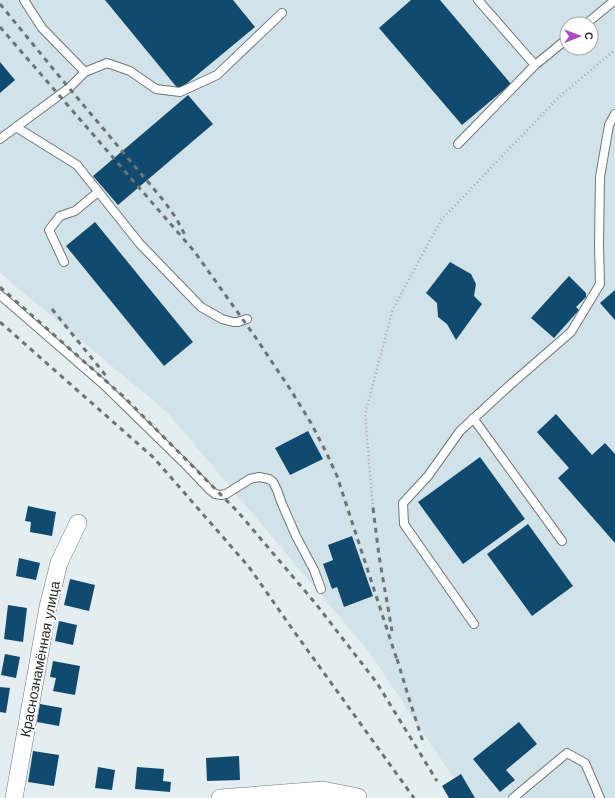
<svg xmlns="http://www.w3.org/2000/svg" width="615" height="798" font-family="Arial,sans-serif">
	<rect width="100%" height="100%" fill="#e4edf0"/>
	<!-- built -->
	<path fill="#d1e3e9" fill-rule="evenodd" d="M 0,0 L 615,0 L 615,798 L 467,798 L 369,652 L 167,412 L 0,273 ZM 567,24 L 591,24 L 591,48 L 567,48 Z"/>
	<!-- building -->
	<path fill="#104b6f" d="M 105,0 L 233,0 L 255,27 L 179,90 Z
		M 411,0 L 440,0 L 511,84 L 462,125 L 379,28 Z
		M 0,62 L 15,80 L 0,93 Z
		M 188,95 L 213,124 L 118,205 L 93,176 Z
		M 95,222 L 193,342 L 164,366 L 66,246 Z
		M 450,262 L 471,274 L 476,284 L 474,296 L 482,304 L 456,340 L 447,324 L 438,317 L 437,303 L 426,293 Z
		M 569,276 L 586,293 L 586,297 L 576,307 L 579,310 L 554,338 L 531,318 Z
		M 615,290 L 615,320 L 600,303 Z
		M 556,414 L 592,455 L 605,443 L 615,454 L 615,543 L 558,478 L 569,468 L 537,432 Z
		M 308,431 L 323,459 L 290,475 L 275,448 Z
		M 480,457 L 525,519 L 463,564 L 418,502 Z
		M 28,506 L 56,512 L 52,536 L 30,532 L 31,522 L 25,521 Z
		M 528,524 L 573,586 L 532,616 L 487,554 Z
		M 352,536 L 373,596 L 344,607 L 337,587 L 332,589 L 323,564 L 333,560 L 328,545 Z
		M 19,558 L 40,563 L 36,580 L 16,576 Z
		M 70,579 L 95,585 L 89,611 L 64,605 Z
		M 8,605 L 27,608 L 23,642 L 4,639 Z
		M 59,621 L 77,625 L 73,645 L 55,641 Z
		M 5,654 L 20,657 L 16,678 L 1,675 Z
		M 53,661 L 80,666 L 75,695 L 53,691 L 56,678 L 50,677 Z
		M 0,687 L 10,688 L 6,713 L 0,712 Z
		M 40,704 L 62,708 L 59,726 L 37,722 Z
		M 519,722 L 537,744 L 506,770 L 515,780 L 500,792 L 473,759 Z
		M 33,751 L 59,755 L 54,786 L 28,782 Z
		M 239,756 L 240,780 L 207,781 L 206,758 Z
		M 98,767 L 115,770 L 112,790 L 95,788 Z
		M 137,767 L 164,769 L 163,781 L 171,782 L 170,792 L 135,789 Z
		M 461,774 L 475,798 L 449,798 L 442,786 Z"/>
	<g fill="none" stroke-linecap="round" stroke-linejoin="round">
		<!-- service casing -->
		<g stroke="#6e7679" stroke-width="10">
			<path id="service" d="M 24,0 L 42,28 L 85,72
				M 478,0 L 535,65
				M 586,24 L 615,0
				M 16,127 L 77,165 L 140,244 L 201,307 L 222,319 L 233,322 L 238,322 L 247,319
				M 0,139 L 69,88 L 85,72 L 107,63 L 130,71 L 156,89 L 180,92 L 217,75 L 282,13
				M 458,144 L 535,65 L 567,39
				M 64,262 L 49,230 L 60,216 L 75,211 L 98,192
				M 0,295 L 103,384 L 188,467 L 210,490 L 215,494 L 221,495 L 226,494 L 250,479 L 259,477 L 269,479 L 273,482 L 277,490 L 282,504 L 296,536 L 314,570 L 321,589
				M 473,418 L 562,541
				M 474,624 L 404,524 L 403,503 L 428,476 L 460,431 L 510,385 L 571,332 L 600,284 L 599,245 L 600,177 L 609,125 L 615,114
				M 513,798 L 567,753 L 585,763 L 600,798"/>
		</g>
		<!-- minor casing -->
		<g stroke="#6e7679" stroke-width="18">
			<path id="minor" d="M 14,798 L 48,607 L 59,563 L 78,523
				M 220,798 L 323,790 L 358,797"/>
		</g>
		<!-- path -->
		<path stroke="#a4abad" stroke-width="2.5" stroke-dasharray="1 3" stroke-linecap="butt" d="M 373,508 L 365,414 L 393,309 L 441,220 L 560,96 L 615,50"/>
		<!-- service -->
		<use href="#service" stroke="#fff" stroke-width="8"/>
		<!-- minor -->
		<use href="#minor" stroke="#fff" stroke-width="17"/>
		<!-- rail -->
		<path stroke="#6d7375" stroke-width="3" stroke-dasharray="5 5" stroke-linecap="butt" d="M 0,4 L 59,76 L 164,201 L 176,218 L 185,235
			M 0,27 L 194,251 L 256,338 L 292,392 L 311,423 L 327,454 L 337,476 L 398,663
			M 0,287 L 124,397 L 238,512 L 316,604 L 377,683 L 437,781
			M 52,309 L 107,377
			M 0,322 L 154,458 L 249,567 L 293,630 L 414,798
			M 373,508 L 379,556 L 392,631
			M 397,659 L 411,705 L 424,745"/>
	</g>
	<g text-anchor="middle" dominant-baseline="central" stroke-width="4" stroke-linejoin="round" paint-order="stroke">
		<!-- street labels -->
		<g font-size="14" fill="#25292a" stroke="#fff">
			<text transform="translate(40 659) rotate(-79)">Краснознамённая улица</text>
		</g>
	</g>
	<!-- north arrow -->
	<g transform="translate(579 36) rotate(89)"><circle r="19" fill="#ffffff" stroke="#a8a9aa"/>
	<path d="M0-3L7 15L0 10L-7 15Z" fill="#a84db9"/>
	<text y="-6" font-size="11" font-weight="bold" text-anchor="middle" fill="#25292a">С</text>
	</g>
</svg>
